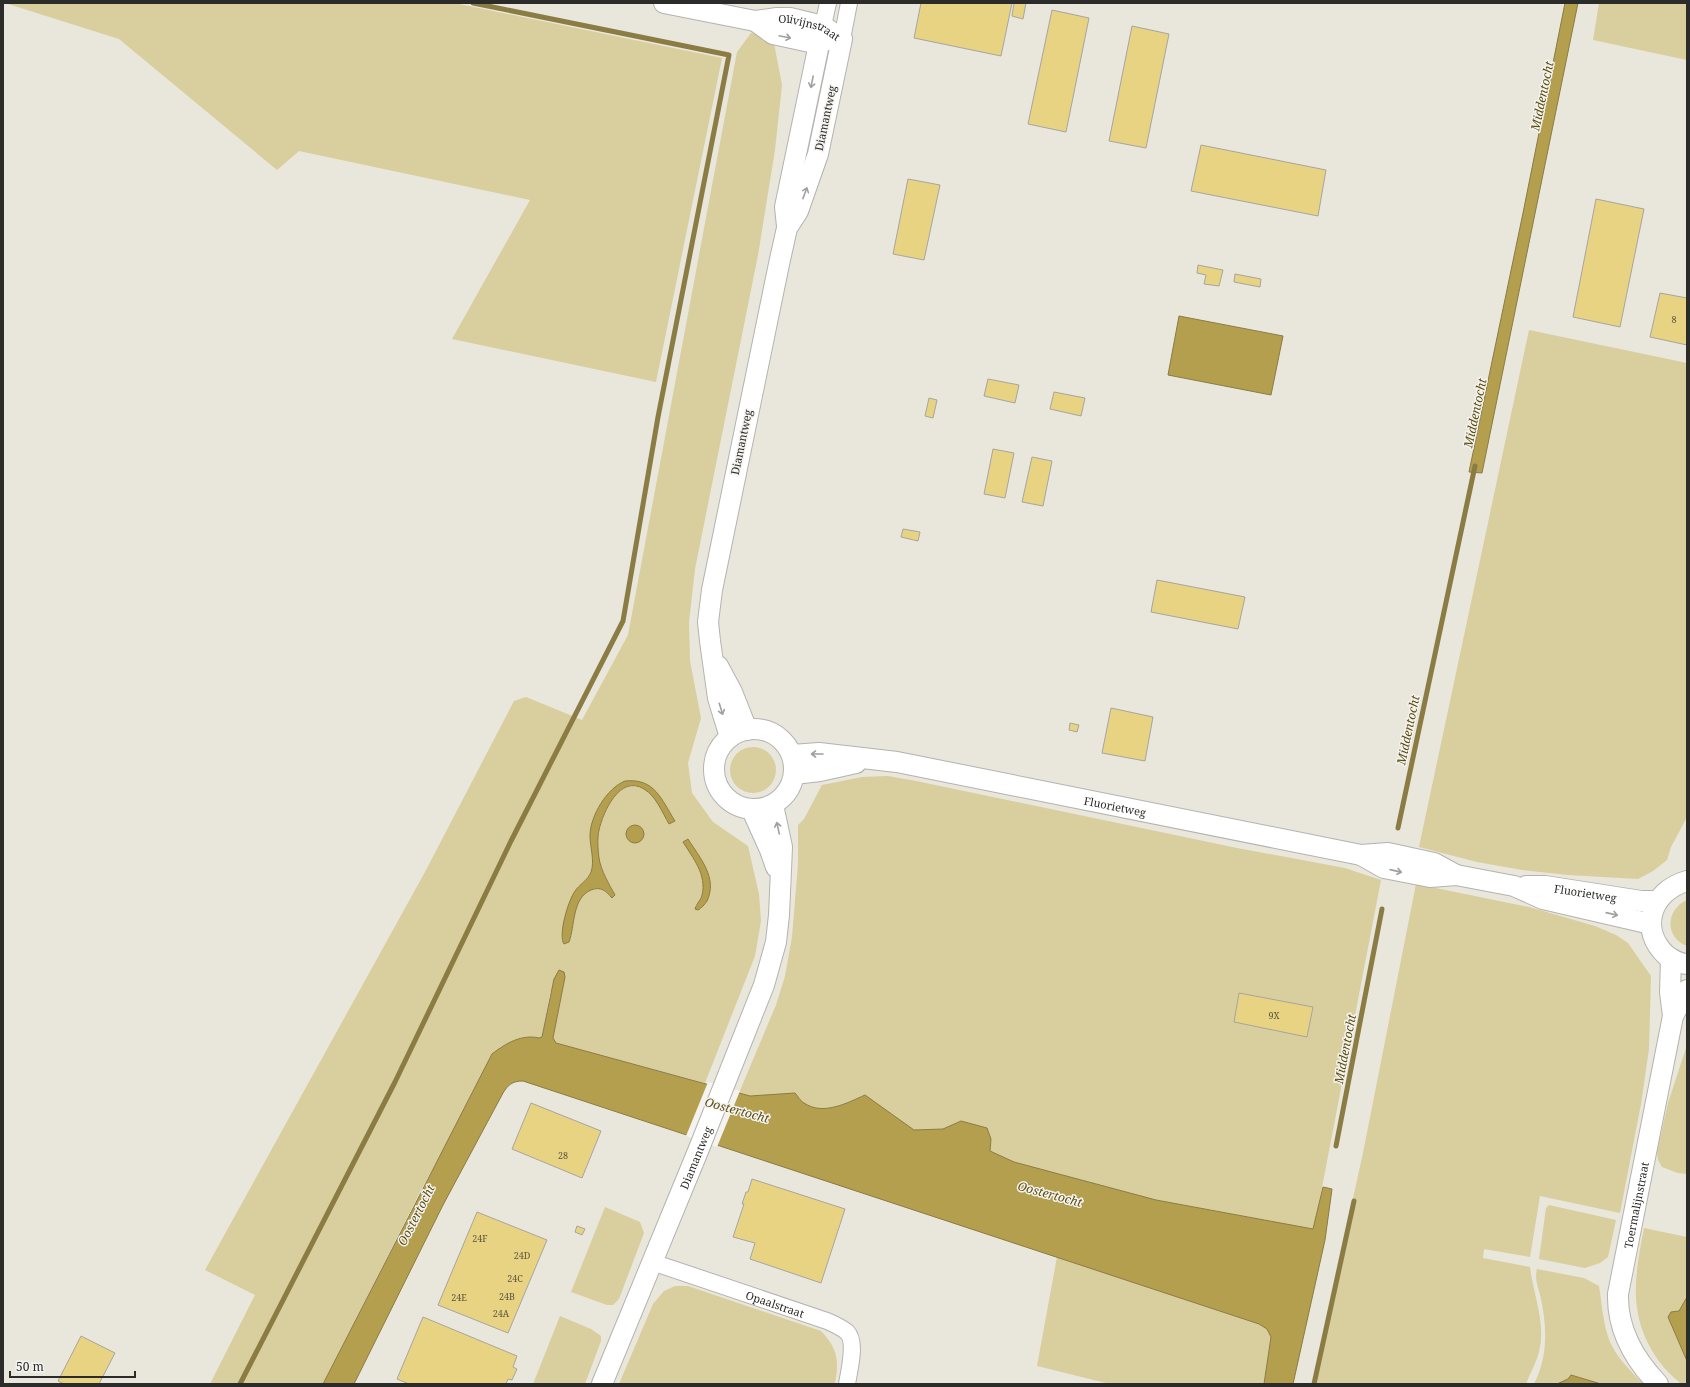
<svg xmlns="http://www.w3.org/2000/svg" width="1690" height="1387" font-family="'Noto Serif',serif">
	<rect width="100%" height="100%" fill="#f4f3f0"/>
	<!-- built -->
	<path fill="#e9e6db" d="M 3,3 L 1687,3 L 1687,1384 L 3,1384 Z"/>
	<!-- green -->
	<path fill="#d9ce9d" fill-rule="evenodd" d="M 5,3 L 454,3 L 722,58 L 656,382 L 452,339 L 530,200 L 299,151 L 277,170 L 119,39 Z
		M 1599,3 L 1687,3 L 1687,60 L 1593,40 Z
		M 751,33 L 773,38 L 782,85 L 775,150 L 758,255 L 695,569 L 689,622 L 690,661 L 701,718 L 688,763 L 692,793 L 713,822 L 748,846 L 759,894 L 761,921 L 755,956 L 705,1083 L 556,1043 L 553,1038 L 565,977 L 562,970 L 550,993 L 542,1037 L 539,1038 C 525,1035 513,1041 500,1047 L 421,1190 L 323,1384 L 210,1384 L 255,1295 L 205,1270 L 425,872 L 514,701 L 526,697 L 582,720 L 628,635 L 737,52 ZM 625,781 C 654,778 662,800 674,821 L 669,824 C 662,812 656,796 644,789 C 620,775 603,812 599,830 C 597,839 598,850 599,858 C 601,871 609,883 615,895 L 612,898 C 606,891 600,886 591,890 C 572,898 575,926 569,942 L 562,940 C 563,924 566,907 574,893 C 578,885 588,880 591,871 C 595,858 589,843 591,829 C 593,811 609,787 625,781 ZM 688,839 C 702,863 722,884 701,909 L 695,906 C 713,884 696,863 684,842 Z
		M 1529,330 L 1687,363 L 1687,817 L 1671,847 L 1667,860 L 1653,871 L 1638,879 L 1568,875 L 1522,870 L 1477,862 L 1419,847 Z
		M730 770a23 23 0 1 1 46 0a23 23 0 1 1-46 0Z
		M 888,776 L 916,781 L 1237,848 L 1345,868 L 1381,880 L 1314,1229 L 1156,1200 L 1014,1162 L 990,1151 L 991,1139 L 961,1121 L 943,1129 L 914,1130 L 865,1095 C 847,1103 823,1116 804,1103 C 800,1101 797,1096 795,1093 L 750,1096 L 739,1093 L 776,1005 L 785,976 L 792,937 L 798,864 L 798,825 L 804,819 L 822,785 L 862,777 Z
		M 1416,884 L 1529,907 L 1595,926 L 1616,935 L 1628,943 L 1651,976 L 1649,1049 L 1641,1104 L 1620,1213 L 1540,1196 L 1530,1257 L 1484,1249 L 1483,1258 L 1530,1267 C 1533,1293 1545,1321 1540,1347 C 1538,1360 1531,1371 1526,1384 L 1312,1384 L 1363,1153 Z
		M 1687,900 L 1687,946 C 1664,937 1666,909 1687,900 Z
		M 1687,1045 L 1687,1174 L 1678,1173 L 1662,1167 L 1658,1160 L 1657,1152 L 1668,1103 Z
		M 1549,1205 L 1616,1220 L 1608,1257 L 1600,1263 L 1585,1268 L 1539,1259 L 1546,1208 Z
		M 605,1207 L 640,1222 L 644,1233 L 619,1299 L 613,1305 L 607,1305 L 571,1292 Z
		M 1644,1228 L 1687,1237 L 1687,1297 L 1679,1311 L 1668,1317 L 1687,1361 L 1687,1384 L 1681,1384 C 1675,1378 1667,1372 1662,1365 C 1627,1320 1634,1279 1644,1228 Z
		M 1057,1257 L 1264,1326 L 1270,1331 L 1271,1337 L 1264,1384 L 1110,1384 L 1037,1366 Z
		M 1537,1269 L 1584,1278 L 1599,1286 C 1602,1304 1603,1325 1610,1342 C 1617,1358 1631,1371 1643,1384 L 1601,1384 L 1571,1375 C 1564,1387 1546,1384 1534,1384 C 1548,1357 1547,1328 1541,1299 C 1539,1288 1534,1280 1537,1269 Z
		M 675,1286 L 688,1286 L 821,1331 C 838,1349 839,1360 835,1384 L 619,1384 L 653,1304 L 664,1291 Z
		M 560,1316 L 591,1329 L 601,1336 L 601,1341 L 585,1384 L 533,1384 Z"/>
	<!-- water -->
	<path fill="#b39f4e" stroke="#8a7c43" d="M 1565,3 L 1578,3 L 1482,473 L 1469,472 L 1523,213 Z
		M 1179,316 L 1283,336 L 1271,395 L 1168,375 Z
		M 625,781 C 655,778 661,799 675,821 L 669,824 C 662,812 656,796 644,789 C 620,774 603,812 599,830 C 597,839 598,850 599,858 C 601,871 609,884 615,895 L 612,898 C 606,891 601,886 591,890 C 572,898 575,926 569,942 L 564,944 C 558,935 568,901 575,891 C 579,885 588,880 591,872 C 595,861 590,847 590,836 C 590,816 607,788 625,781 Z
		M626 834a9 9 0 1 1 18 0a9 9 0 1 1-18 0Z
		M 688,839 C 700,858 718,878 707,901 C 704,905 702,908 698,910 L 695,909 C 696,904 701,900 702,895 C 707,875 693,858 683,842 Z
		M 559,970 L 564,972 L 565,977 L 553,1038 L 556,1043 L 750,1096 L 795,1093 C 798,1096 800,1101 804,1103 C 823,1116 847,1103 865,1095 L 914,1130 L 943,1129 L 961,1121 L 987,1128 L 991,1139 L 990,1151 L 1014,1162 L 1156,1200 L 1313,1229 L 1323,1187 L 1332,1189 L 1325,1240 L 1293,1384 L 1264,1384 L 1271,1337 L 1267,1329 L 1259,1324 L 523,1081 C 512,1081 508,1085 503,1093 L 443,1205 L 354,1384 L 323,1384 L 492,1054 C 506,1043 522,1034 539,1038 L 542,1037 L 554,979 Z
		M 1687,1297 L 1687,1361 L 1668,1317 L 1671,1312 L 1679,1311 Z
		M 1571,1375 L 1601,1384 L 1557,1384 L 1568,1379 Z"/>
	<!-- pier -->
	<path fill="#f4f3f0" d="M 708,1082 L 740,1091 L 717,1147 L 686,1136 Z"/>
	<g fill="none" stroke-linecap="round" stroke-linejoin="round">
		<!-- stream -->
		<path stroke="#8a7c43" stroke-width="5" d="M 1398,828 L 1475,466
			M 1336,1146 L 1382,909
			M 240,1384 L 395,1082 L 511,841 L 623,621 L 658,417 L 729,55 L 473,3
			M 1314,1384 L 1354,1201"/>
	</g>
	<!-- building -->
	<path fill="#e7d381" stroke="#a6a5a2" d="M 921,3 L 1012,3 L 1001,56 L 914,38 Z
		M 1014,3 L 1026,3 L 1023,19 L 1012,16 Z
		M 1052,10 L 1089,18 L 1066,132 L 1028,124 Z
		M 1132,26 L 1169,34 L 1146,148 L 1109,141 Z
		M 1201,145 L 1326,170 L 1318,216 L 1191,191 Z
		M 908,179 L 940,185 L 924,260 L 893,254 Z
		M 1596,199 L 1644,209 L 1620,327 L 1573,317 Z
		M 1198,265 L 1223,270 L 1219,286 L 1204,284 L 1206,275 L 1197,273 Z
		M 1235,274 L 1261,279 L 1260,287 L 1234,282 Z
		M 1660,293 L 1687,298 L 1687,345 L 1650,337 Z
		M 988,379 L 1019,385 L 1015,403 L 984,396 Z
		M 1054,392 L 1085,398 L 1081,416 L 1050,409 Z
		M 929,398 L 937,400 L 933,418 L 925,416 Z
		M 993,449 L 1014,453 L 1005,498 L 984,494 Z
		M 1032,457 L 1052,461 L 1043,506 L 1022,502 Z
		M 903,529 L 920,532 L 918,541 L 901,537 Z
		M 1157,580 L 1245,597 L 1238,629 L 1151,612 Z
		M 1111,708 L 1153,717 L 1145,761 L 1102,753 Z
		M 1070,723 L 1079,725 L 1077,732 L 1069,730 Z
		M 1239,993 L 1313,1007 L 1307,1037 L 1234,1022 Z
		M 531,1103 L 601,1131 L 582,1178 L 512,1149 Z
		M 752,1179 L 845,1209 L 821,1283 L 750,1259 L 755,1243 L 733,1237 L 744,1204 L 742,1204 L 746,1192 L 748,1192 Z
		M 477,1212 L 547,1240 L 508,1333 L 438,1305 Z
		M 577,1226 L 585,1229 L 582,1235 L 575,1232 Z
		M 423,1317 L 517,1356 L 513,1367 L 517,1369 L 512,1380 L 508,1379 L 506,1384 L 409,1384 L 397,1379 Z
		M 81,1336 L 115,1353 L 99,1384 L 64,1384 L 58,1381 Z"/>
	<g fill="none" stroke-linecap="round" stroke-linejoin="round">
		<!-- minor casing -->
		<g stroke="#b3b3af" stroke-width="18">
			<g id="minor">
				<path d="M 828,3 L 819,44 L 842,39 L 849,3"/>
				<path id="s1" d="M 652,1262 L 827,1321 C 834,1324 841,1327 847,1332 C 857,1342 849,1371 847,1384"/>
			</g>
		</g>
		<!-- tertiary casing -->
		<g stroke="#b3b3af" stroke-width="22">
			<g id="tertiary">
				<path id="s2" d="M 664,3 L 755,21 L 777,18 L 790,18 L 823,26 L 842,39 L 818,154 L 798,211 L 787,228 L 779,264 L 712,590 L 708,622 L 710,641 L 718,698 L 730,737"/>
				<path d="M 755,21 L 773,34 L 819,44 L 785,207 L 787,226"/>
				<path d="M 718,666 L 732,692 L 747,730"/>
				<circle cx="754" cy="769" r="40"/>
				<path id="s3" d="M 792,755 L 819,753 L 897,762 L 1361,855 L 1388,853 L 1434,863 L 1456,875"/>
				<path d="M 794,774 L 820,771 L 856,763"/>
				<path d="M 752,810 L 770,850 L 776,867"/>
				<path d="M 1361,855 L 1384,868 L 1430,877 L 1456,875 L 1514,886 L 1543,899 L 1651,924"/>
				<path d="M 1687,881 C 1651,891 1638,930 1667,956 C 1673,960 1680,964 1687,964"/>
				<path id="s4" d="M 1526,886 L 1545,886 L 1641,901 L 1657,901"/>
				<path d="M 1673,1016 L 1687,990"/>
				<path id="s5" d="M 602,1384 L 698,1151 L 764,985 L 776,942 L 779,915 L 782,847 L 773,805"/>
				<path id="s6" d="M 1658,1384 C 1634,1359 1617,1330 1618,1294 L 1673,1016 L 1670,992 L 1671,959"/>
			</g>
		</g>
		<!-- minor -->
		<use href="#minor" stroke="#fff" stroke-width="16"/>
		<!-- tertiary -->
		<use href="#tertiary" stroke="#fff" stroke-width="20"/>
	</g>
	<!-- one-way arrows -->
	<defs><path id="oneway-shaft" d="M-6 0H5M1.5-3L5.5 0L1.5 3" fill="none" stroke-width="1.6" stroke-linecap="round" stroke-linejoin="round"/></defs>
	<g stroke="#a0a09f">
		<use href="#oneway-shaft" transform="translate(785 37) rotate(12)"/>
		<use href="#oneway-shaft" transform="translate(812 82) rotate(101)"/>
		<use href="#oneway-shaft" transform="translate(805 193) rotate(-70)"/>
		<use href="#oneway-shaft" transform="translate(721 709) rotate(73)"/>
		<use href="#oneway-shaft" transform="translate(817 754) rotate(-180)"/>
		<use href="#oneway-shaft" transform="translate(778 828) rotate(-102)"/>
		<use href="#oneway-shaft" transform="translate(1396 871) rotate(13)"/>
		<use href="#oneway-shaft" transform="translate(1612 914) rotate(13)"/>
	</g>
	<g text-anchor="middle" dominant-baseline="central" stroke-width="3" stroke-linejoin="round" paint-order="stroke">
		<!-- number labels -->
		<g font-size="9" fill="#5a553f">
			<text x="1674" y="319">8</text>
			<text x="1274" y="1015">9X</text>
			<text x="563" y="1155">28</text>
			<text x="480" y="1238">24F</text>
			<text x="522" y="1255">24D</text>
			<text x="515" y="1278">24C</text>
			<text x="507" y="1296">24B</text>
			<text x="459" y="1297">24E</text>
			<text x="501" y="1313">24A</text>
		</g>
		<!-- street labels -->
		<g font-size="11" fill="#2b2b29" stroke="#f4f3f0">
			<text stroke="none"><textPath href="#s2" startOffset="149">Olivijnstraat</textPath></text>
			<text transform="translate(825 118) rotate(-78)">Diamantweg</text>
			<text transform="translate(741 442) rotate(-78)">Diamantweg</text>
			<text stroke="none"><textPath href="#s3" startOffset="328">Fluorietweg</textPath></text>
			<text stroke="none"><textPath href="#s4" startOffset="60">Fluorietweg</textPath></text>
			<text stroke="none"><textPath href="#s5" startOffset="245">Diamantweg</textPath></text>
			<text stroke="none"><textPath href="#s6" startOffset="192">Toermalijnstraat</textPath></text>
			<text stroke="none"><textPath href="#s1" startOffset="130">Opaalstraat</textPath></text>
		</g>
		<!-- water labels -->
		<g font-size="12" font-style="italic" fill="#5b4d0d" stroke="#f4f3f0">
			<text transform="translate(1542 96) rotate(-78)">Middentocht</text>
			<text transform="translate(1475 413) rotate(-78)">Middentocht</text>
			<text transform="translate(1408 730) rotate(-78)">Middentocht</text>
			<text transform="translate(1345 1049) rotate(-79)">Middentocht</text>
			<text transform="translate(737 1110) rotate(15)">Oostertocht</text>
			<text transform="translate(1050 1194) rotate(15)">Oostertocht</text>
			<text transform="translate(416 1215) rotate(-63)">Oostertocht</text>
		</g>
	</g>
	<!-- border -->
	<rect width="1690" height="1387" fill="none" stroke="#2b2b29" stroke-width="8"/>
	<!-- scale -->
	<path d="M10 1371v6h125v-6" fill="none" stroke="#2b2b29" stroke-width="2"/>
	<text x="16" y="1371" font-size="12" fill="#2b2b29" stroke="#f4f3f0" stroke-width="3" paint-order="stroke">50 m</text>
</svg>
